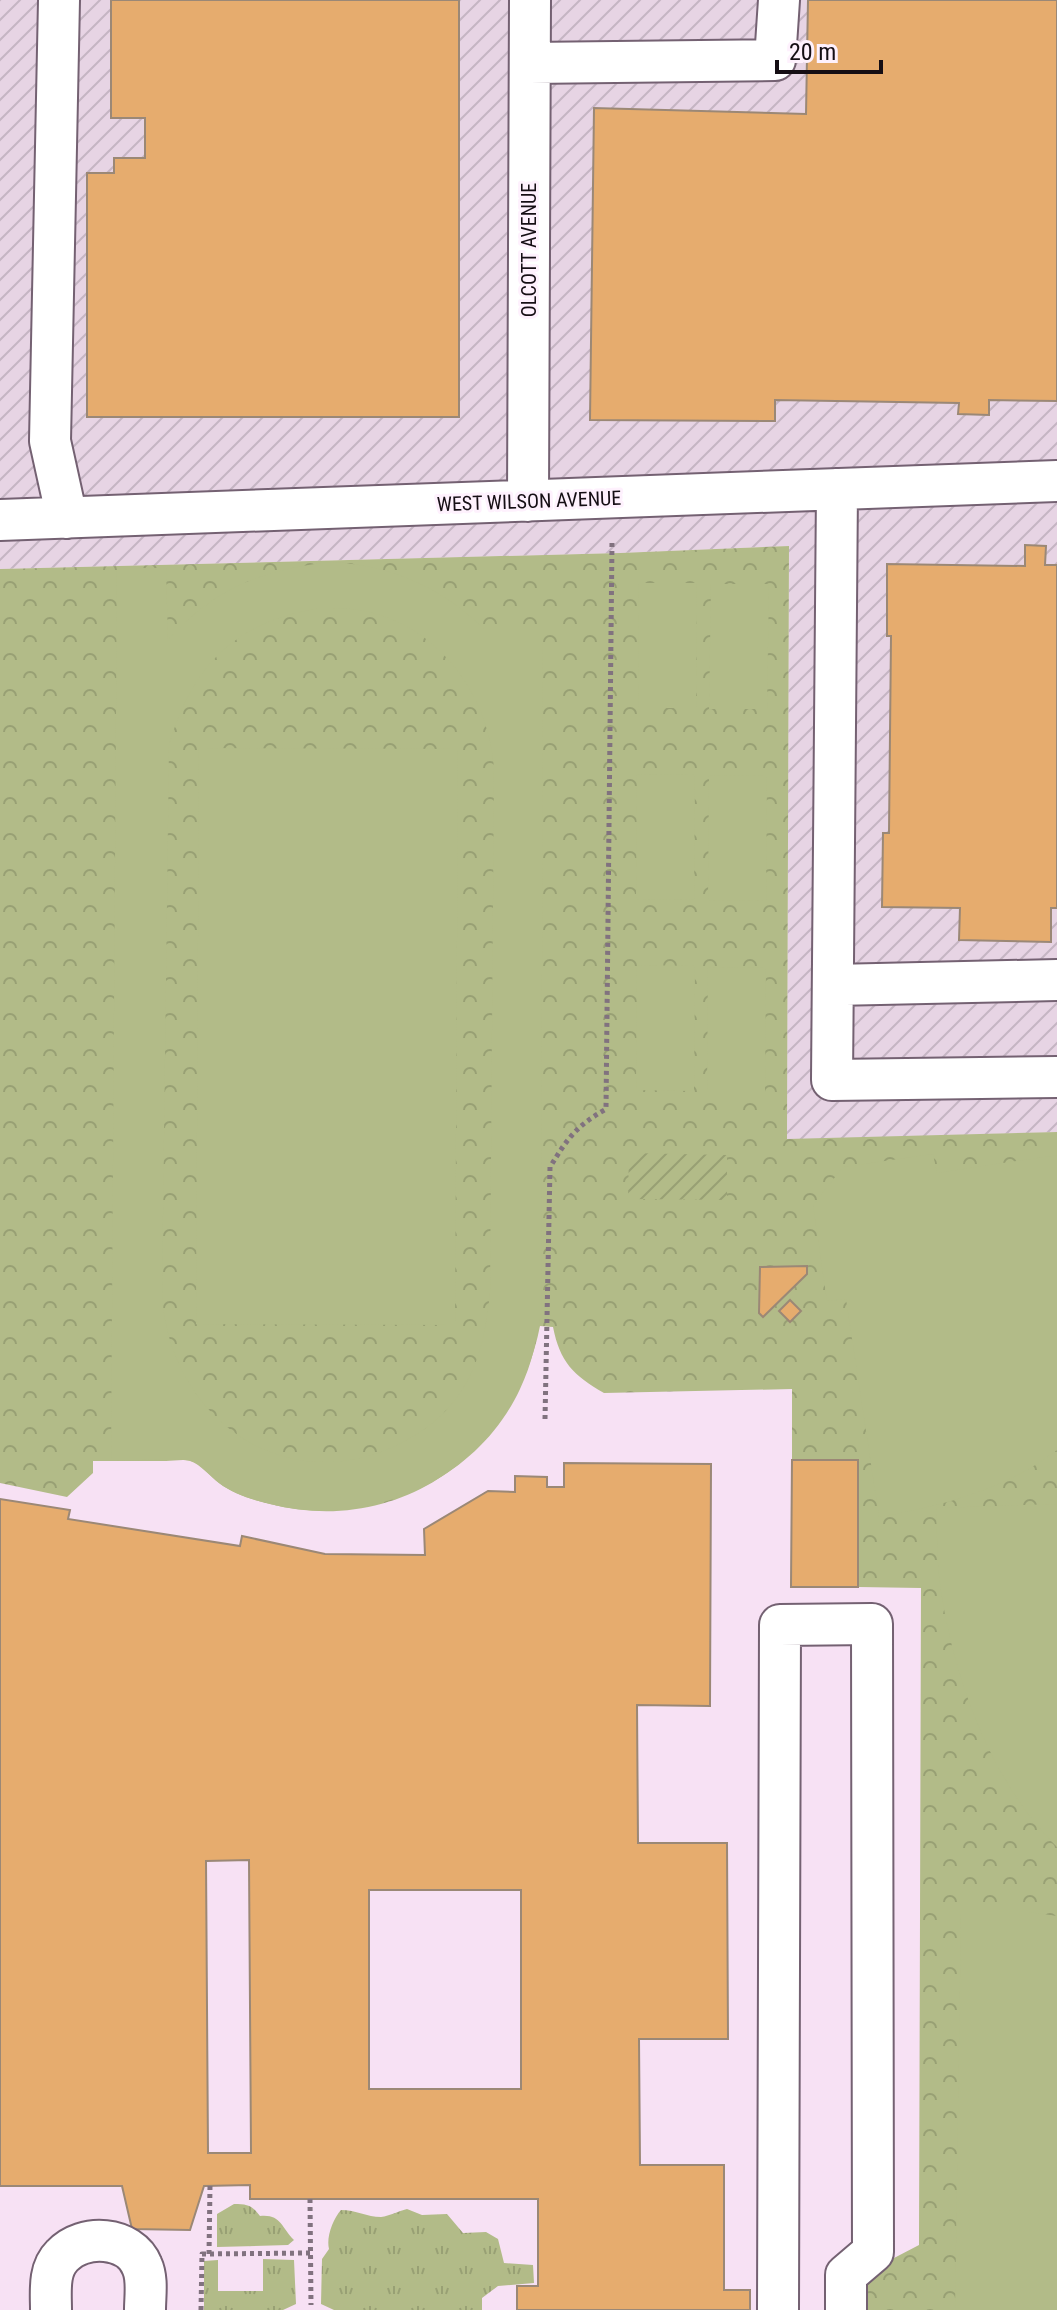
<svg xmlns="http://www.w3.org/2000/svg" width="1057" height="2310" font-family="'Roboto Condensed',sans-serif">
	<defs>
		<pattern id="industrial-furrows" width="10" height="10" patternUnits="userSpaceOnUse" patternTransform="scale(2)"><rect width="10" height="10" fill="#e7d4e4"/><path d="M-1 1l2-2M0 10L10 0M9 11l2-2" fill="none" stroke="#c5b5c3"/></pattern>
		<pattern id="grass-tufts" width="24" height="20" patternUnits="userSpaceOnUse" patternTransform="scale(2)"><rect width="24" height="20" fill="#b2bb88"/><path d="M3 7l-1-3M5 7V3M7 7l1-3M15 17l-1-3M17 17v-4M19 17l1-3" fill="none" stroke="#98a074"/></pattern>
		<pattern id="park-crowns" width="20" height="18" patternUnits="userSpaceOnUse" patternTransform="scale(2)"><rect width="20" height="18" fill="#b2bb88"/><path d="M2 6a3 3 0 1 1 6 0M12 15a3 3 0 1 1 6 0" fill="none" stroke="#98a074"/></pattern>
		<pattern id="garden-furrows" width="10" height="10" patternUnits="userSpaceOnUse" patternTransform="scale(2)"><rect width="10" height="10" fill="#b2bb88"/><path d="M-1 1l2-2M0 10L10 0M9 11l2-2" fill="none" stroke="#98a074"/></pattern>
	</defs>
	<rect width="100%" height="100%" fill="#f7e1f4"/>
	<!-- industrial -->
	<path fill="url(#industrial-furrows)" d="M 0,0 L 1057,0 L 1057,1132 L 787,1140 L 789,546 L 620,553 L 0,569 Z"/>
	<!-- grass -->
	<path fill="url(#grass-tufts)" d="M 234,2204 C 247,2204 252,2205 260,2216 C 281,2214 281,2227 294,2240 L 288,2245 L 217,2247 L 217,2214 Z
		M 407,2209 L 422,2215 L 447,2214 L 463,2233 L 486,2232 L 498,2239 L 504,2263 L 533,2265 L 534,2283 L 498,2286 L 482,2298 L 482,2310 L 334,2310 L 321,2304 L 322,2259 L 329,2249 C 326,2237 333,2219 341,2210 C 356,2210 367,2217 381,2217 C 390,2216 398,2211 407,2209 Z
		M 263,2259 L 294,2260 L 296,2304 L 283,2310 L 204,2310 L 204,2261 L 218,2260 L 218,2291 L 263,2291 Z"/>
	<!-- park -->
	<path fill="url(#park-crowns)" d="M 789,546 L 787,1139 L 1057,1132 L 1057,2310 L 860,2310 L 860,2279 L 873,2269 L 919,2245 L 921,1588 L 858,1587 L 858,1460 L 792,1460 L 792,1389 L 604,1393 C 573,1375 560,1362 553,1327 L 540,1326 C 515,1453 399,1537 270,1504 C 253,1500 234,1494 219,1483 C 211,1477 201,1464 191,1461 C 184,1459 173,1461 166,1461 C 142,1461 118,1461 93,1461 L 93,1473 L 67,1497 L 0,1483 L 0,569 L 620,553 Z"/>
	<!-- garden -->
	<path fill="url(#garden-furrows)" d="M 629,1153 L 727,1155 L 727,1200 L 628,1199 Z"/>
	<!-- pitch -->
	<path fill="#b2bb88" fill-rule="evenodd" d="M 331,562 C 394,565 447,590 490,635 L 543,635 L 541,1313 C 537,1339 532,1364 520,1389 C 477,1482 367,1529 270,1504 C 253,1500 233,1494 219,1483 C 211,1477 200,1464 190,1461 C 176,1457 129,1461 111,1461 L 117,568 L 166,568 L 168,640 C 215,588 261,570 331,562 ZM 320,608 C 336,608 353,608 369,612 C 442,629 490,698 494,770 L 490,1293 C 486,1329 480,1366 458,1396 C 439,1422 411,1441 381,1452 C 268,1492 168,1407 162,1294 L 169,745 C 193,664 235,622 320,608 Z
		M 639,583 L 697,583 L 696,708 L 638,708 Z
		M 711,584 L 769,584 L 767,709 L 709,709 Z
		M 199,748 L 458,749 L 455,1325 L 196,1324 Z
		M 637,774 L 695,775 L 694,900 L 636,899 Z
		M 709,775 L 767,776 L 766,901 L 708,900 Z
		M 637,965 L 695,966 L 694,1091 L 636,1090 Z
		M 708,967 L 766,968 L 765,1092 L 707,1092 Z
		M 933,1154 L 937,1173 L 1057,1155 L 1057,1450 C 1005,1490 942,1506 879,1517 L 846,1299 L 827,1301 L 813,1205 L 843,1167 Z
		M 1057,1504 L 1057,1847 C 989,1781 950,1668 939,1576 C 937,1553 937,1531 936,1508 Z
		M 961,1912 L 1029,1912 L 1057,1916 L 1057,2310 L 955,2310 Z"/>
	<!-- building -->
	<path fill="#e6ac6e" stroke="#9b8876" stroke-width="2" fill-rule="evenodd" d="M 111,0 L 459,0 L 459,417 L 87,417 L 87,173 L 114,173 L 114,158 L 145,158 L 145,118 L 111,118 Z
		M 808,0 L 1057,0 L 1057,401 L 989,400 L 989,415 L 958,414 L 959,403 L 775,400 L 775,421 L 590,420 L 594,108 L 806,114 Z
		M 1025,545 L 1046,546 L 1045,565 L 1057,565 L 1057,908 L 1051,908 L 1051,942 L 959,940 L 960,908 L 882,907 L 883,833 L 889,833 L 891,636 L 887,636 L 887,564 L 1025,566 Z
		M 807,1266 L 807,1274 L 763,1317 L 759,1313 L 760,1267 Z
		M 790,1300 L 801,1311 L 790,1322 L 779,1311 Z
		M 792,1460 L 858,1460 L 858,1587 L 791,1587 Z
		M 564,1463 L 711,1464 L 710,1706 L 637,1705 L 638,1843 L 727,1843 L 728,2039 L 639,2039 L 640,2165 L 724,2165 L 724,2290 L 750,2290 L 750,2310 L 517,2310 L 517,2286 L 538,2286 L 538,2199 L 250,2199 L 250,2185 L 204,2186 L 190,2230 L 132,2229 L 122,2186 L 0,2186 L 0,1499 L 70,1510 L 68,1519 L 240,1546 L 242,1536 L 325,1554 L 425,1555 L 424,1529 L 488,1491 L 515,1492 L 515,1476 L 547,1477 L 547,1487 L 564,1487 ZM 249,1860 L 251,2153 L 208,2153 L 206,1861 ZM 369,1890 L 521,1890 L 521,2089 L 369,2089 Z"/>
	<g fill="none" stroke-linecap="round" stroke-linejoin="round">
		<!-- minor casing -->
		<g stroke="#746172" stroke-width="44">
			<path id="minor" d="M 59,0 L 50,441 L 67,518
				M 530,63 L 775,60 L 779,0
				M 837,489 L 832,1080 L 1057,1077
				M 528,501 L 530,0
				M 0,520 L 1057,481
				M 834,985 L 1057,980
				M 51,2310 C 51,2292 48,2270 62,2256 C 83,2233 130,2236 142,2266 C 148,2279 145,2296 145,2310
				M 778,2310 L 780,1625 L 872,1624 L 873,2252 L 846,2275 L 846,2310"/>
		</g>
		<!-- path -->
		<path stroke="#81727f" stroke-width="5" stroke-dasharray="4 4" stroke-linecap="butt" d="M 545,1419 L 550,1167 C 568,1138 575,1127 606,1109 L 612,541
			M 310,2199 L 311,2305
			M 209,2254 L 210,2186
			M 201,2310 L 202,2254 L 311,2253"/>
		<!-- minor -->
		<use href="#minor" stroke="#fff" stroke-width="40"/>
	</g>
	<g text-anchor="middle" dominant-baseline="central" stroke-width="6" stroke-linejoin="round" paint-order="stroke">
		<!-- street labels -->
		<g font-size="20" fill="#150e14" stroke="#fef1fd">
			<text transform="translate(529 250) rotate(-90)">OLCOTT AVENUE</text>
			<text transform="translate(529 501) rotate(-2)">WEST WILSON AVENUE</text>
		</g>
	</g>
	<!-- scale -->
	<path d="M777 60v12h104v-12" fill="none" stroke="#150e14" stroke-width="4"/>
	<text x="789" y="60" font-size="24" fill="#150e14" stroke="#fef1fd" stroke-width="6" paint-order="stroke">20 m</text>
</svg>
